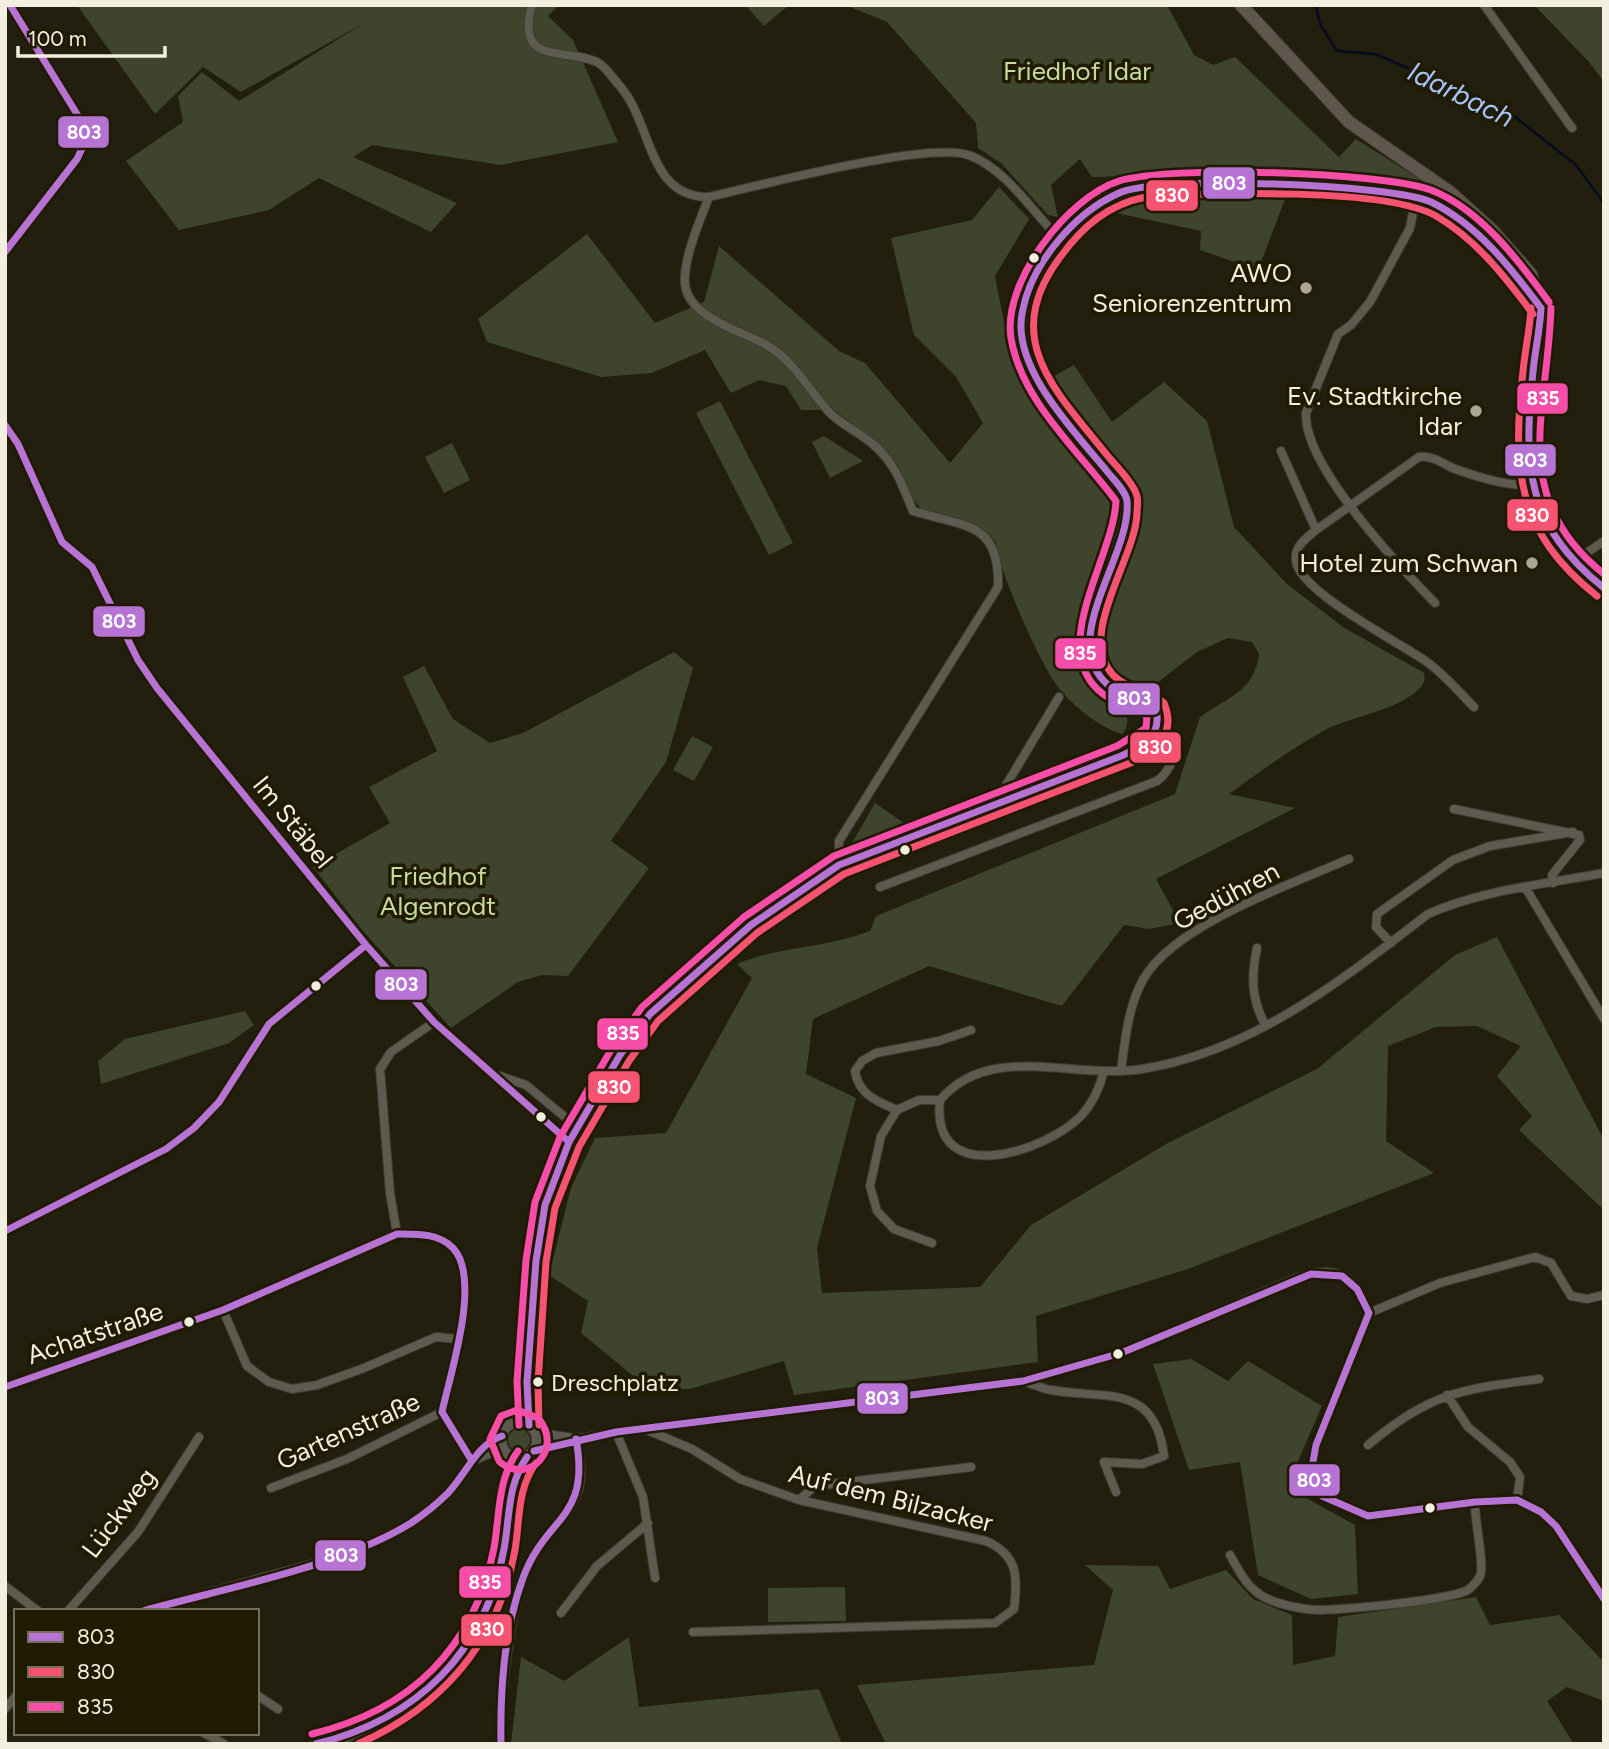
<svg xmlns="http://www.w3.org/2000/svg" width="1609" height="1749" font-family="Figtree,sans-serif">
	<rect width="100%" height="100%" fill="#221f0f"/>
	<!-- green -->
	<path fill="#3e452c" d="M 77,5 L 559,5 L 548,16 L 573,40 L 618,142 L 501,165 L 372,145 L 353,157 L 457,203 L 431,232 L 319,178 L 269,210 L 179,230 L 126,161 L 183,122 L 178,96 L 202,72 L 239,101 L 364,23 L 241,92 L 203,67 L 155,114 Z
		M 745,5 L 789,5 L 764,26 Z
		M 845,5 L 1167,5 L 1194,55 L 1213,65 L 1235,57 L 1339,157 L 1356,139 L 1421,180 L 1413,188 L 1232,173 L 1092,177 L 1080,159 L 1051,185 L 1058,217 L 1048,215 L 1001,163 L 978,148 L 976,123 L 887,22 Z
		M 1534,5 L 1604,5 L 1604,82 L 1589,62 Z
		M 999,187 L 1029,219 L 995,276 L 1005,328 L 1027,374 L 1047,380 L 1074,365 L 1112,422 L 1164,382 L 1207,421 L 1234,527 L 1287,584 L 1343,627 L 1424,673 C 1425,679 1425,683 1420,688 C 1397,711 1355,715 1327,729 C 1292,748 1261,771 1229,794 L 1295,808 L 1156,879 L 1180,923 L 1149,929 L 1124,925 L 1062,1006 L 929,966 L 813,1019 L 806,1074 L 856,1098 L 817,1248 L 822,1293 L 980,1287 L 1031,1225 L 1166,1144 L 1317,1069 L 1455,955 L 1497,937 L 1604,1140 L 1604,1210 L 1519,1130 L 1532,1116 L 1497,1076 L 1521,1046 L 1477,1026 L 1436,1027 L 1388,1046 L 1386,1141 L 1434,1173 L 1188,1269 L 1036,1316 L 1038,1362 L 794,1395 L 784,1361 L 690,1389 L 649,1389 L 581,1333 L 588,1301 L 549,1275 L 571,1188 L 595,1138 L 666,1133 L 752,978 L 737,964 C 780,946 827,948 870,931 L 876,916 L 1175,794 L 1200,717 C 1228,697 1254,692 1259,654 L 1252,642 L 1228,638 L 1197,652 L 1149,689 L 1113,677 L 1098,679 C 1107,700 1139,707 1123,734 C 1096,727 1064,699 1050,675 C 1032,645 1001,574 995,541 L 975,526 L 924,512 L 911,497 L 898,465 L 878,444 L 834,410 L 801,410 L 786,386 L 759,380 L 731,393 L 705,350 L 652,373 L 601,377 L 487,342 L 478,319 L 587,234 L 655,323 L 704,302 L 719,246 L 839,351 L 865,363 L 950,463 L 983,423 L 956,377 L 914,335 L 891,238 L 972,220 Z
		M 1223,188 L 1287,194 L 1258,270 L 1200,250 L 1201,231 L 1112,212 L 1110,202 L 1136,191 Z
		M 720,401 L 793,543 L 769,555 L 696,413 Z
		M 824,436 L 863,461 L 830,478 L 812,442 Z
		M 452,443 L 470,480 L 444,493 L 425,457 Z
		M 674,652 L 693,668 L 666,762 L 611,841 L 649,868 L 568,976 L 542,975 L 518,982 L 451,1028 L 362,930 L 313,867 L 390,823 L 369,787 L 437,751 L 403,677 L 424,666 L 453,719 L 490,743 L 523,733 Z
		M 692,736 L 713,747 L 694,781 L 673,770 Z
		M 875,803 L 904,823 L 852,843 Z
		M 245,1011 L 254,1025 L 229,1043 L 101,1084 L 98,1061 L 125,1039 Z
		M 1191,1359 L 1228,1381 L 1248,1361 L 1322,1406 L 1298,1461 L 1306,1498 L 1355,1525 L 1358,1594 L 1311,1599 L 1258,1575 L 1240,1462 L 1189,1470 L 1153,1364 Z
		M508 1440a11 11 0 1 1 22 0a11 11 0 1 1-22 0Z
		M 1085,1565 L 1158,1566 L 1170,1589 L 1226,1570 L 1253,1599 L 1292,1615 L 1293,1665 L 1335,1656 L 1338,1617 L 1476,1597 L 1490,1625 L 1559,1615 L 1604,1662 L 1604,1701 L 1567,1687 L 1547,1701 L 1574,1744 L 886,1744 L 857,1685 L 1094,1665 L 1113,1590 Z
		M 845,1587 L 846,1621 L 768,1622 L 768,1588 Z
		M 629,1637 L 639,1707 L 819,1689 L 842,1744 L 511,1744 L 521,1657 L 564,1681 Z"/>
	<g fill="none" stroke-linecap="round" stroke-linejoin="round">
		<!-- stream -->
		<path stroke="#050c22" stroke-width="2.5" d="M 1316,5 L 1320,24 L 1337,51 L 1375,54 L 1505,109 L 1576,165 L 1604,203"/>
		<!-- street casing -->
		<g stroke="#3e3b30" stroke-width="10">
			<path id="street" d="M 532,5 C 515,66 563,47 597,62 C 605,66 612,77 619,85 C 653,123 647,198 709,197 C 758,186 934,139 971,156 C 1008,171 1033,213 1061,240
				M 1484,5 L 1572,128
				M 709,197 C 700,220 683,259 685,284 C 688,318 745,332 768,346 C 795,362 808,389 829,412 C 842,426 862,433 876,447 C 896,465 903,487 913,511 C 966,527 1000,522 998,587 L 839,841 L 839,865
				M 1416,197 L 1410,228 L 1370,302 L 1351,325 L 1338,334 L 1306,413 C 1303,465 1399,566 1435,603
				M 1281,451 L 1316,530
				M 1572,563 L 1604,541
				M 92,567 L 138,660 L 157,688 L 366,945 L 434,1022 L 569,1142
				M 1474,707 C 1459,692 1445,675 1427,662 C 1398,642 1307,595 1297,565 C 1292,548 1304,540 1316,530 L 1419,457 C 1433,455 1443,464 1455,469 C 1478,477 1506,486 1530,485
				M 1003,800 L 1002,792 L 1059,697
				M 1454,809 L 1579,835 L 1580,840 L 1552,875 L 1553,883
				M 880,887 L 1157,781 C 1174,768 1174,755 1173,735 L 1158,730
				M 1525,887 L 1604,1019
				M 1391,943 L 1376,927 L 1377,914 L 1453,860 L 1490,846 L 1573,832
				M 1257,948 C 1251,976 1251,1000 1266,1026
				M 1121,1071 C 1125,1041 1128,1005 1144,978 C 1176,924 1292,884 1349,859
				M 1103,1074 C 1099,1090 1092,1104 1081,1116 C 1044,1153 930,1189 940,1100 C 991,1041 1073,1080 1142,1069 C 1252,1052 1342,980 1428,914 C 1482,890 1545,884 1604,873
				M 500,1076 L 526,1085 L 577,1127
				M 897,1110 C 876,1101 859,1095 855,1071 L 862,1061 L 876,1053 L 939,1041 L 971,1030
				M 5,1231 L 166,1149 L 194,1128 L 219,1102 L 269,1024 L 366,945
				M 397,1234 L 390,1193 L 380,1069 L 391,1052 L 434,1022
				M 932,1243 L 894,1229 L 877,1211 L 870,1186 L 881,1136 L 897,1110 L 919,1100 L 940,1100
				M 223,1310 L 247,1366 L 269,1382 L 292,1389 L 317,1385 L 364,1368 L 436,1337 L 458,1339
				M 1369,1313 L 1440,1283 L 1535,1257 L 1551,1263 L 1571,1296 L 1587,1299 L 1604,1295
				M 1025,1382 C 1034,1384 1043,1389 1051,1390 C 1105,1400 1155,1382 1164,1456 L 1142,1464 L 1104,1462 L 1116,1492
				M 5,1387 L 223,1310 L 397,1234 C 475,1227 471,1280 458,1339 C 453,1363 447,1388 442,1412 L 472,1461
				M 1447,1395 L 1468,1427 L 1510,1462 L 1520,1477 L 1517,1500
				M 647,1430 L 692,1449 L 740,1479 L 799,1500 L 986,1541 C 1018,1555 1018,1577 1014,1609 L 995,1623 L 693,1632
				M 535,1432 L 573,1438
				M 616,1432 L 643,1497 L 655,1578
				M 1368,1445 C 1430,1393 1461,1389 1539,1379
				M 534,1451 L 576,1439 L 616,1432 L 1023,1381 L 1121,1353 L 1296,1278 C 1338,1265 1353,1273 1369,1313 L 1316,1445 L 1311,1473 L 1322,1496 L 1368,1516 L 1475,1502 L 1517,1500 L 1541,1512 L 1556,1526 L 1604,1599
				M 475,1460 L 503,1448
				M 271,1488 L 347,1459 L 442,1412
				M 799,1500 L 815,1486 L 971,1467
				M 1230,1555 C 1238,1569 1245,1584 1259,1594 C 1273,1604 1303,1610 1321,1610 C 1350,1609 1441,1601 1466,1591 C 1470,1589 1478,1581 1480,1576 C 1485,1566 1474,1518 1475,1502
				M 5,1586 L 38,1611
				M 68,1611 L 138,1532 L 199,1437
				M 142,1611 L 330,1559 L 369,1545 L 412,1522 L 448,1493 L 489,1440 L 502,1436
				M 561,1613 L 597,1566 L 648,1523
				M 257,1695 L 278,1709
				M 5,1709 L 16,1696
				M 204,1733 L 224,1744
				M 501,1744 C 499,1702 510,1620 522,1580 C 542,1515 598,1518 576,1439"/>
		</g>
		<!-- secondary casing -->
		<g stroke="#3e3b30" stroke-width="12">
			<path id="secondary" d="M501 1440a18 18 0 1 1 36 0a18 18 0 1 1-36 0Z
				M 529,1425 L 527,1382 L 536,1261 L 545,1205 L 569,1142 L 620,1055 L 650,1014 L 751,925 L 839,865 L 1121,756 C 1143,747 1166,737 1156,709 C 1140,698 1117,695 1104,681 C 1059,631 1134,557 1127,498 C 1094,449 1039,403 1023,344 C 1009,291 1075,206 1124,190 C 1148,182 1178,186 1203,186 C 1262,185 1372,180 1425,200 C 1466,215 1512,268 1537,303
				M 315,1744 C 399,1731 464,1670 495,1593 C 503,1574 504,1550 507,1530 C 510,1507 517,1478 510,1456"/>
		</g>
		<!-- primary casing -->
		<g stroke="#3e3b30" stroke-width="14">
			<path id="primary" d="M 1241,5 L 1349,122 L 1450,192 L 1492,230 L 1531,274 L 1541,308 L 1530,396 L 1530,485 L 1534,501 L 1555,539 L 1572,563 L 1604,588"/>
		</g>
		<!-- street -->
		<use href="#street" stroke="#5d5a50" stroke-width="8"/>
		<!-- secondary -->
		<use href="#secondary" stroke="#5d5a50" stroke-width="10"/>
		<!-- primary -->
		<use href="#primary" stroke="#5f574d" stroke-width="12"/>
		<!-- bus-1 casing -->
		<g stroke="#201a00" stroke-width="12">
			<path id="bus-1" d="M 5,252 L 77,159 L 86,140 L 80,119 L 10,5
				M 1541,308 C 1540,330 1535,350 1533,372 C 1523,466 1526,526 1604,588
				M 5,425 L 18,444 L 62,542 L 92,567 L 138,660 L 157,688 L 366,945 L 434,1022 L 569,1142
				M 5,1231 L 166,1149 L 194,1128 L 219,1102 L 269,1024 L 366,945
				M 5,1387 L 223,1310 L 397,1234 C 416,1234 439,1233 453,1248 C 482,1279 450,1374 442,1412 L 472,1461
				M 529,1425 L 527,1382 L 536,1261 L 545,1205 L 569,1142 L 620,1055 L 650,1014 L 751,925 L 839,865 L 1121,756 C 1144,746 1162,736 1156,709 C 1141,700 1121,696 1107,684 C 1057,639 1132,555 1127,501 C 1126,491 1112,478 1106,470 C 1074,431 1012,368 1022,314 C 1030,265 1074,213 1119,193 C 1157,175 1392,184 1431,202 C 1477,224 1511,268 1541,308
				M 534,1451 L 616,1432 L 1023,1381 L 1121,1353 L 1311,1274 L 1342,1276 L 1357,1289 L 1369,1313 L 1316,1445 L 1311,1473 L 1322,1496 L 1368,1516 L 1475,1502 L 1517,1500 L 1541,1512 L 1556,1526 L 1604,1599
				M 143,1611 C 225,1588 340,1567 411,1523 C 423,1515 438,1503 448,1493 C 466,1474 477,1444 502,1436
				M 316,1744 C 417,1719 485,1653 504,1549 C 510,1517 507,1485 527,1457
				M 501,1744 C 500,1691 504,1629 523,1578 C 546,1515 591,1520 576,1439"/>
		</g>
		<!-- bus-2 casing -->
		<g stroke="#201a00" stroke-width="12">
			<path id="bus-2" d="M 1531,308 C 1530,329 1525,350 1523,371 C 1512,469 1516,532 1597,596
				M 539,1425 L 538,1382 L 546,1262 L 555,1208 L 579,1147 L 629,1061 L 658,1021 L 757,933 L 844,874 L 1133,762 C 1159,750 1176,732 1164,703 C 1150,690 1126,689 1113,675 C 1076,635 1135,560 1137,514 C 1137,507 1139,499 1136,493 C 1130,479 1116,466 1107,455 C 1054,389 999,338 1061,256 C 1083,226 1109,204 1146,197 C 1209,193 1385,187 1436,216 C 1476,239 1506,278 1533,314
				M 358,1744 C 442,1707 498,1643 515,1550 C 520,1520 517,1489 536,1463"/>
		</g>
		<!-- bus-3 casing -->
		<g stroke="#201a00" stroke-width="12">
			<path id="bus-3" d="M 1551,308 C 1548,411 1507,497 1604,574
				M 519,1425 L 517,1381 L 526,1260 L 535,1202 L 560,1137 L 611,1050 L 642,1007 L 744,917 L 834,856 L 1117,746 L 1146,728 L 1147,716 C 1133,708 1116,704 1103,694 C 1045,650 1114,557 1116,501 C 1080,452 1021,401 1011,338 C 1002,282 1068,197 1119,181 C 1170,165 1381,172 1431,190 C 1480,209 1519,261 1549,302
				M 499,1461 L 490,1439 L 501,1416 L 517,1410 L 538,1418 C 564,1448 530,1485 501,1463
				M 312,1734 C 410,1710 474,1649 494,1548 C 500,1514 497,1480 518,1451"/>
		</g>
		<!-- bus-1 -->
		<use href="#bus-1" stroke="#b673d3" stroke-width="7"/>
		<!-- bus-2 -->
		<use href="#bus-2" stroke="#f65372" stroke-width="7"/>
		<!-- bus-3 -->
		<use href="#bus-3" stroke="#f54da8" stroke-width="7"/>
	</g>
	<!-- markers -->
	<g fill="#f3efde" stroke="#201a00" stroke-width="2.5">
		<circle cx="1034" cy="258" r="6"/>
		<circle cx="905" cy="850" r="6"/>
		<circle cx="316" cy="986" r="6"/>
		<circle cx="541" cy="1117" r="6"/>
		<circle cx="189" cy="1322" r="6"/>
		<circle cx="1118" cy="1354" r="6"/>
		<circle cx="538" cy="1382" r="6"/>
		<circle cx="1430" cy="1508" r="6"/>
	</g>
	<g fill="#aaa696" stroke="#201a00" stroke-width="2.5">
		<circle cx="1306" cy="288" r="7"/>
		<circle cx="1476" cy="411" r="7"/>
		<circle cx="1532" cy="563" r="7"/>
	</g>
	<g text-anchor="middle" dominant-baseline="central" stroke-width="7" stroke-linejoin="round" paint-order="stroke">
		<!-- bus labels -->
		<g font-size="24" fill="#f3efde" stroke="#201a00" text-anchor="start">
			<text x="551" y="1382">Dreschplatz</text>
		</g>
		<!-- park labels -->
		<g font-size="26" fill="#c6dc9d" stroke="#201a00">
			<text x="1077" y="71">Friedhof Idar</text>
			<text x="438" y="876">Friedhof<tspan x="438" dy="30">Algenrodt</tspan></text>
		</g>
		<!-- poi labels -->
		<g font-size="26" fill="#f3efde" stroke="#201a00" text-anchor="end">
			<text x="1292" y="273">AWO<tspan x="1292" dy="30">Seniorenzentrum</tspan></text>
			<text x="1462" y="396">Ev. Stadtkirche<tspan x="1462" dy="30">Idar</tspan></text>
			<text x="1518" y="563">Hotel zum Schwan</text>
		</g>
		<!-- street labels -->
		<g font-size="26" fill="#f3efde" stroke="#201a00">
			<text transform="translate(293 822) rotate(51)">Im Stäbel</text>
			<text transform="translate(1226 896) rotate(-28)">Gedühren</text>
			<text transform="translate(95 1333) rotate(-19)">Achatstraße</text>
			<text transform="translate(348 1431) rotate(-24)">Gartenstraße</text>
			<text transform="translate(891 1498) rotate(14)">Auf dem Bilzacker</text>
			<text transform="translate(119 1513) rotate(-53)">Lückweg</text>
		</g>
		<!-- water labels -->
		<g font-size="28" font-style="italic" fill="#a5c4fc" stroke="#201a00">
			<text transform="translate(1461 94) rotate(26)">Idarbach</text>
		</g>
	</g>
	<g stroke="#201a00" stroke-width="2.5">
		<rect x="57" y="115" width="53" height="34" rx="7" fill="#b673d3"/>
		<rect x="1202" y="166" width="54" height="34" rx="7" fill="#b673d3"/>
		<rect x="1145" y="179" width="54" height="33" rx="7" fill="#f65372"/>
		<rect x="1516" y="382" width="53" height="33" rx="7" fill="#f54da8"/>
		<rect x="1504" y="443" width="53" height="34" rx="7" fill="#b673d3"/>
		<rect x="1506" y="498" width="53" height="34" rx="7" fill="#f65372"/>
		<rect x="92" y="605" width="54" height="33" rx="7" fill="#b673d3"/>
		<rect x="1054" y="637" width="53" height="33" rx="7" fill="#f54da8"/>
		<rect x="1107" y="682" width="54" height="34" rx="7" fill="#b673d3"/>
		<rect x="1129" y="731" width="53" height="33" rx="7" fill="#f65372"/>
		<rect x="374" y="968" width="54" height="33" rx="7" fill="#b673d3"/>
		<rect x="596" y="1017" width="53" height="34" rx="7" fill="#f54da8"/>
		<rect x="587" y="1070" width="54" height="34" rx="7" fill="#f65372"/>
		<rect x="856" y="1382" width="53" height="33" rx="7" fill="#b673d3"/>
		<rect x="1288" y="1463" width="53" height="34" rx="7" fill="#b673d3"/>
		<rect x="314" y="1539" width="53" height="33" rx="7" fill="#b673d3"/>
		<rect x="458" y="1565" width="54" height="34" rx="7" fill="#f54da8"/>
		<rect x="460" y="1613" width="53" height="34" rx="7" fill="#f65372"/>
	</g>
	<g font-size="19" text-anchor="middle" font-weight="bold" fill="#fff">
		<text x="84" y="139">803</text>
		<text x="1229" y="190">803</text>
		<text x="1172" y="202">830</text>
		<text x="1543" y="405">835</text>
		<text x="1530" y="467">803</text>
		<text x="1532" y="522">830</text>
		<text x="119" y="628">803</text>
		<text x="1080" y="660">835</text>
		<text x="1134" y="705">803</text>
		<text x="1155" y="754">830</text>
		<text x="401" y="991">803</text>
		<text x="623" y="1040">835</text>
		<text x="614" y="1094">830</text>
		<text x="882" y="1405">803</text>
		<text x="1314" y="1487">803</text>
		<text x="341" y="1562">803</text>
		<text x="485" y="1589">835</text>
		<text x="487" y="1636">830</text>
	</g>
	<!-- border -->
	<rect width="1609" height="1749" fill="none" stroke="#f3efde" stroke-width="14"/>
	<!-- legend -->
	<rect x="14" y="1609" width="245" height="126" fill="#201a00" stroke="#746f59" stroke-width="2"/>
	<rect x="28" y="1632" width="35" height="10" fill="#b673d3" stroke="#746f59" stroke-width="2"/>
	<text x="77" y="1644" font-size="21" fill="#f3efde">803</text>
	<rect x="28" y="1667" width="35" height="10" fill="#f65372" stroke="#746f59" stroke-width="2"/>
	<text x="77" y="1679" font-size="21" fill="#f3efde">830</text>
	<rect x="28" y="1702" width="35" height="10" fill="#f54da8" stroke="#746f59" stroke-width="2"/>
	<text x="77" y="1714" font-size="21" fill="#f3efde">835</text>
	<!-- scale -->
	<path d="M18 46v10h147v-10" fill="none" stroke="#f3efde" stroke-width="3.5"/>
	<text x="28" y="46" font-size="21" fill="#f3efde" stroke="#201a00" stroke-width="5" paint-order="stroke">100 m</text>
</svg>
